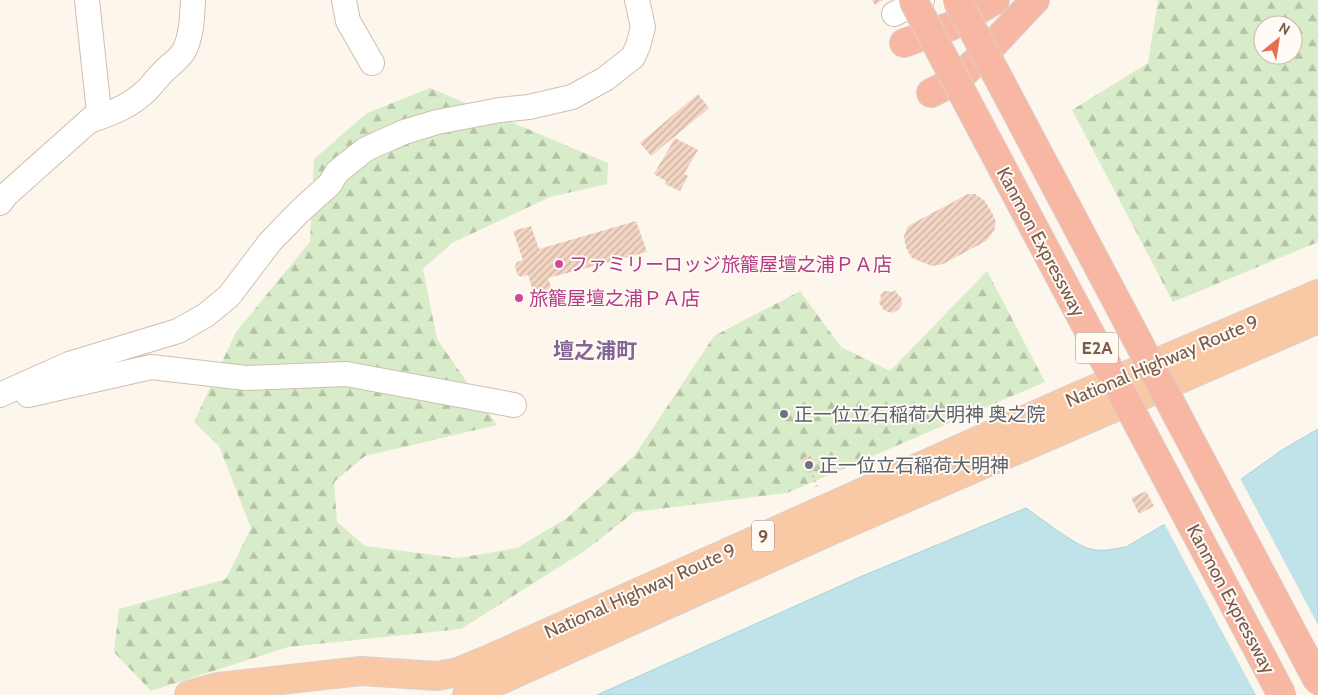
<svg xmlns="http://www.w3.org/2000/svg" width="1318" height="695" font-family="Cabin,'Noto Sans JP',sans-serif">
	<defs>
		<pattern id="forest-firs" width="22" height="20" patternUnits="userSpaceOnUse" patternTransform="scale(1.25)"><rect width="22" height="20" fill="#d8ecc9"/><path d="M5 1l3.5 6h-7zM16 11l3.5 6h-7z" fill="#b4c2a5"/></pattern>
		<pattern id="building-hatch" width="6" height="6" patternUnits="userSpaceOnUse" patternTransform="scale(1.25)"><rect width="6" height="6" fill="#f3d5c3"/><path d="M-1 1l2-2M0 6l6-6M5 7l2-2" fill="none" stroke="#cab0a1"/></pattern>
	</defs>
	<rect width="100%" height="100%" fill="#fdf6ec"/>
	<!-- forest -->
	<path fill="url(#forest-firs)" fill-rule="evenodd" d="M 1158,0 L 1318,0 L 1318,242 L 1173,302 L 1072,110 L 1148,63 ZM 1263,25 L 1293,25 L 1293,55 L 1263,55 Z
		M 430,88 L 608,163 L 607,184 L 550,197 L 452,243 L 423,269 L 437,339 L 497,425 L 365,456 L 334,482 L 337,522 L 365,546 L 458,558 L 517,548 L 567,518 L 635,455 L 714,336 L 800,291 L 841,347 L 890,371 L 987,271 L 1045,382 L 787,493 L 634,512 L 586,550 L 461,629 L 288,647 L 151,691 L 114,652 L 119,609 L 226,579 L 251,528 L 219,446 L 194,422 L 236,332 L 310,242 L 314,159 L 367,113 Z"/>
	<!-- water -->
	<path fill="#bfe3e8" stroke="#a5d3da" d="M 1318,429 L 1318,695 L 597,695 L 860,577 L 1026,508 C 1042,519 1073,544 1090,549 C 1102,552 1114,549 1126,547 L 1240,480 L 1282,450 Z"/>
	<!-- pier -->
	<path fill="#fdf6ec" d="M 1240,478 L 1318,625 L 1318,695 L 1256,695 L 1164,523 Z"/>
	<!-- building -->
	<path fill="url(#building-hatch)" d="M 872,0 L 883,0 L 875,5 Z
		M 698,94 L 709,108 L 651,156 L 640,143 Z
		M 675,138 L 698,150 L 684,174 L 688,176 L 680,191 L 665,184 L 666,181 L 654,174 Z
		M 968,194 L 975,194 L 985,201 L 992,213 L 996,222 L 994,231 L 986,241 L 943,264 L 932,266 L 912,258 L 906,248 L 904,236 L 908,226 Z
		M 636,221 L 647,252 L 548,278 L 554,297 L 537,303 L 528,275 L 521,277 L 517,274 L 515,266 L 517,262 L 523,260 L 513,231 L 531,226 L 539,249 Z
		M 895,290 L 899,296 L 901,296 L 902,304 L 898,310 L 891,313 L 884,310 L 879,303 L 881,297 L 880,295 L 885,291 L 893,292 Z
		M 810,455 L 817,468 L 809,473 L 801,459 Z
		M 1146,491 L 1154,506 L 1139,514 L 1131,498 Z"/>
	<g fill="none" stroke-linecap="round" stroke-linejoin="round">
		<!-- minor casing -->
		<g stroke="#d1beb0" stroke-width="26">
			<path id="minor" d="M 344,0 L 348,21 L 372,63
				M 894,14 L 922,0
				M 89,121 C 111,114 133,105 149,88 C 154,82 159,76 164,71 C 171,64 181,58 185,49 C 192,33 192,17 193,0
				M 0,203 L 7,194 L 99,112 L 87,0
				M 24,385 L 28,395 L 151,367 L 246,378 L 346,374 L 514,405
				M 0,395 L 69,364 L 178,331 L 206,315 L 229,296 L 270,242 L 300,211 L 330,184 L 337,172 L 366,149 L 404,132 L 437,122 L 500,110 L 529,107 L 572,97 L 605,79 L 633,57 L 638,46 L 643,27 L 637,0"/>
		</g>
		<!-- trunk casing -->
		<g stroke="#dad1cd" stroke-width="30">
			<path id="trunk" d="M 189,695 L 218,687 L 361,671 L 437,676 L 458,672 L 485,661 L 1074,398 L 1318,294
				M 467,695 L 834,529 L 1318,319"/>
		</g>
		<!-- motorway casing -->
		<g stroke="#dad1cd" stroke-width="30">
			<path id="motorway" d="M 904,43 L 951,26 L 995,0
				M 931,93 L 955,81 L 985,53 L 1035,0"/>
		</g>
		<!-- path -->
		<path stroke="#d9b8a5" stroke-width="3" stroke-dasharray="1 4" stroke-linecap="butt" d="M 813,476 L 817,487"/>
		<!-- minor -->
		<use href="#minor" stroke="#fff" stroke-width="24"/>
		<!-- trunk -->
		<use href="#trunk" stroke="#f9c8a4" stroke-width="28"/>
		<!-- motorway -->
		<use href="#motorway" stroke="#f7b7a3" stroke-width="28"/>
		<!-- motorway-bridge casing -->
		<g stroke="#dad1cd" stroke-width="30" stroke-linecap="butt">
			<path id="motorway-bridge" d="M 913,0 L 1282,695
				M 957,0 L 1318,681"/>
		</g>
		<!-- motorway-bridge -->
		<use href="#motorway-bridge" stroke="#f7b7a3" stroke-width="28"/>
	</g>
	<!-- markers -->
	<g fill="#d1479c" stroke="#fffaf3" stroke-width="2">
		<circle cx="559" cy="264" r="5"/>
		<circle cx="519" cy="298" r="5"/>
	</g>
	<g fill="#6b7280" stroke="#fffaf3" stroke-width="2">
		<circle cx="784" cy="414" r="5"/>
		<circle cx="809" cy="465" r="5"/>
	</g>
	<g text-anchor="middle" dominant-baseline="central" stroke-width="4" stroke-linejoin="round" paint-order="stroke">
		<!-- shield labels -->
		<g fill="#fffaf3" stroke="#a28b7f" stroke-width="1">
			<rect x="1076" y="332.5" width="42" height="31" rx="4"/>
			<rect x="752" y="520.5" width="22" height="31" rx="4"/>
		</g>
		<g font-size="18" font-weight="bold" fill="#7a5c4d">
			<text x="1097" y="348">E2A</text>
			<text x="763" y="536">9</text>
		</g>
		<!-- street labels -->
		<g font-size="19" fill="#7a5c4d" stroke="#fffaf3">
			<text transform="translate(1041 242) rotate(62)">Kanmon Expressway</text>
			<text transform="translate(1162 361) rotate(-23)">National Highway Route 9</text>
			<text transform="translate(640 591) rotate(-24)">National Highway Route 9</text>
			<text transform="translate(1231 599) rotate(62)">Kanmon Expressway</text>
		</g>
		<!-- hotel labels -->
		<g font-size="19" fill="#b23c85" stroke="#fffaf3" text-anchor="start">
			<text x="569" y="264">ファミリーロッジ旅籠屋壇之浦ＰＡ店</text>
			<text x="529" y="298">旅籠屋壇之浦ＰＡ店</text>
		</g>
		<!-- worship labels -->
		<g font-size="19" fill="#5b616d" stroke="#fffaf3" text-anchor="start">
			<text x="794" y="414">正一位立石稲荷大明神 奥之院</text>
			<text x="819" y="465">正一位立石稲荷大明神</text>
		</g>
		<!-- quarter labels -->
		<g font-size="21" font-weight="bold" fill="#846695" stroke="#fffaf3">
			<text x="595" y="350">壇之浦町</text>
		</g>
	</g>
	<!-- north arrow -->
	<g transform="translate(1278 40) rotate(30)"><circle r="24" fill="#fffaf3" stroke="#cabbb1"/>
	<path d="M0-4L9 19L0 12L-9 19Z" fill="#e76f51"/>
	<text y="-8" font-size="14" font-weight="bold" text-anchor="middle" fill="#7a5c4d">N</text>
	</g>
</svg>
